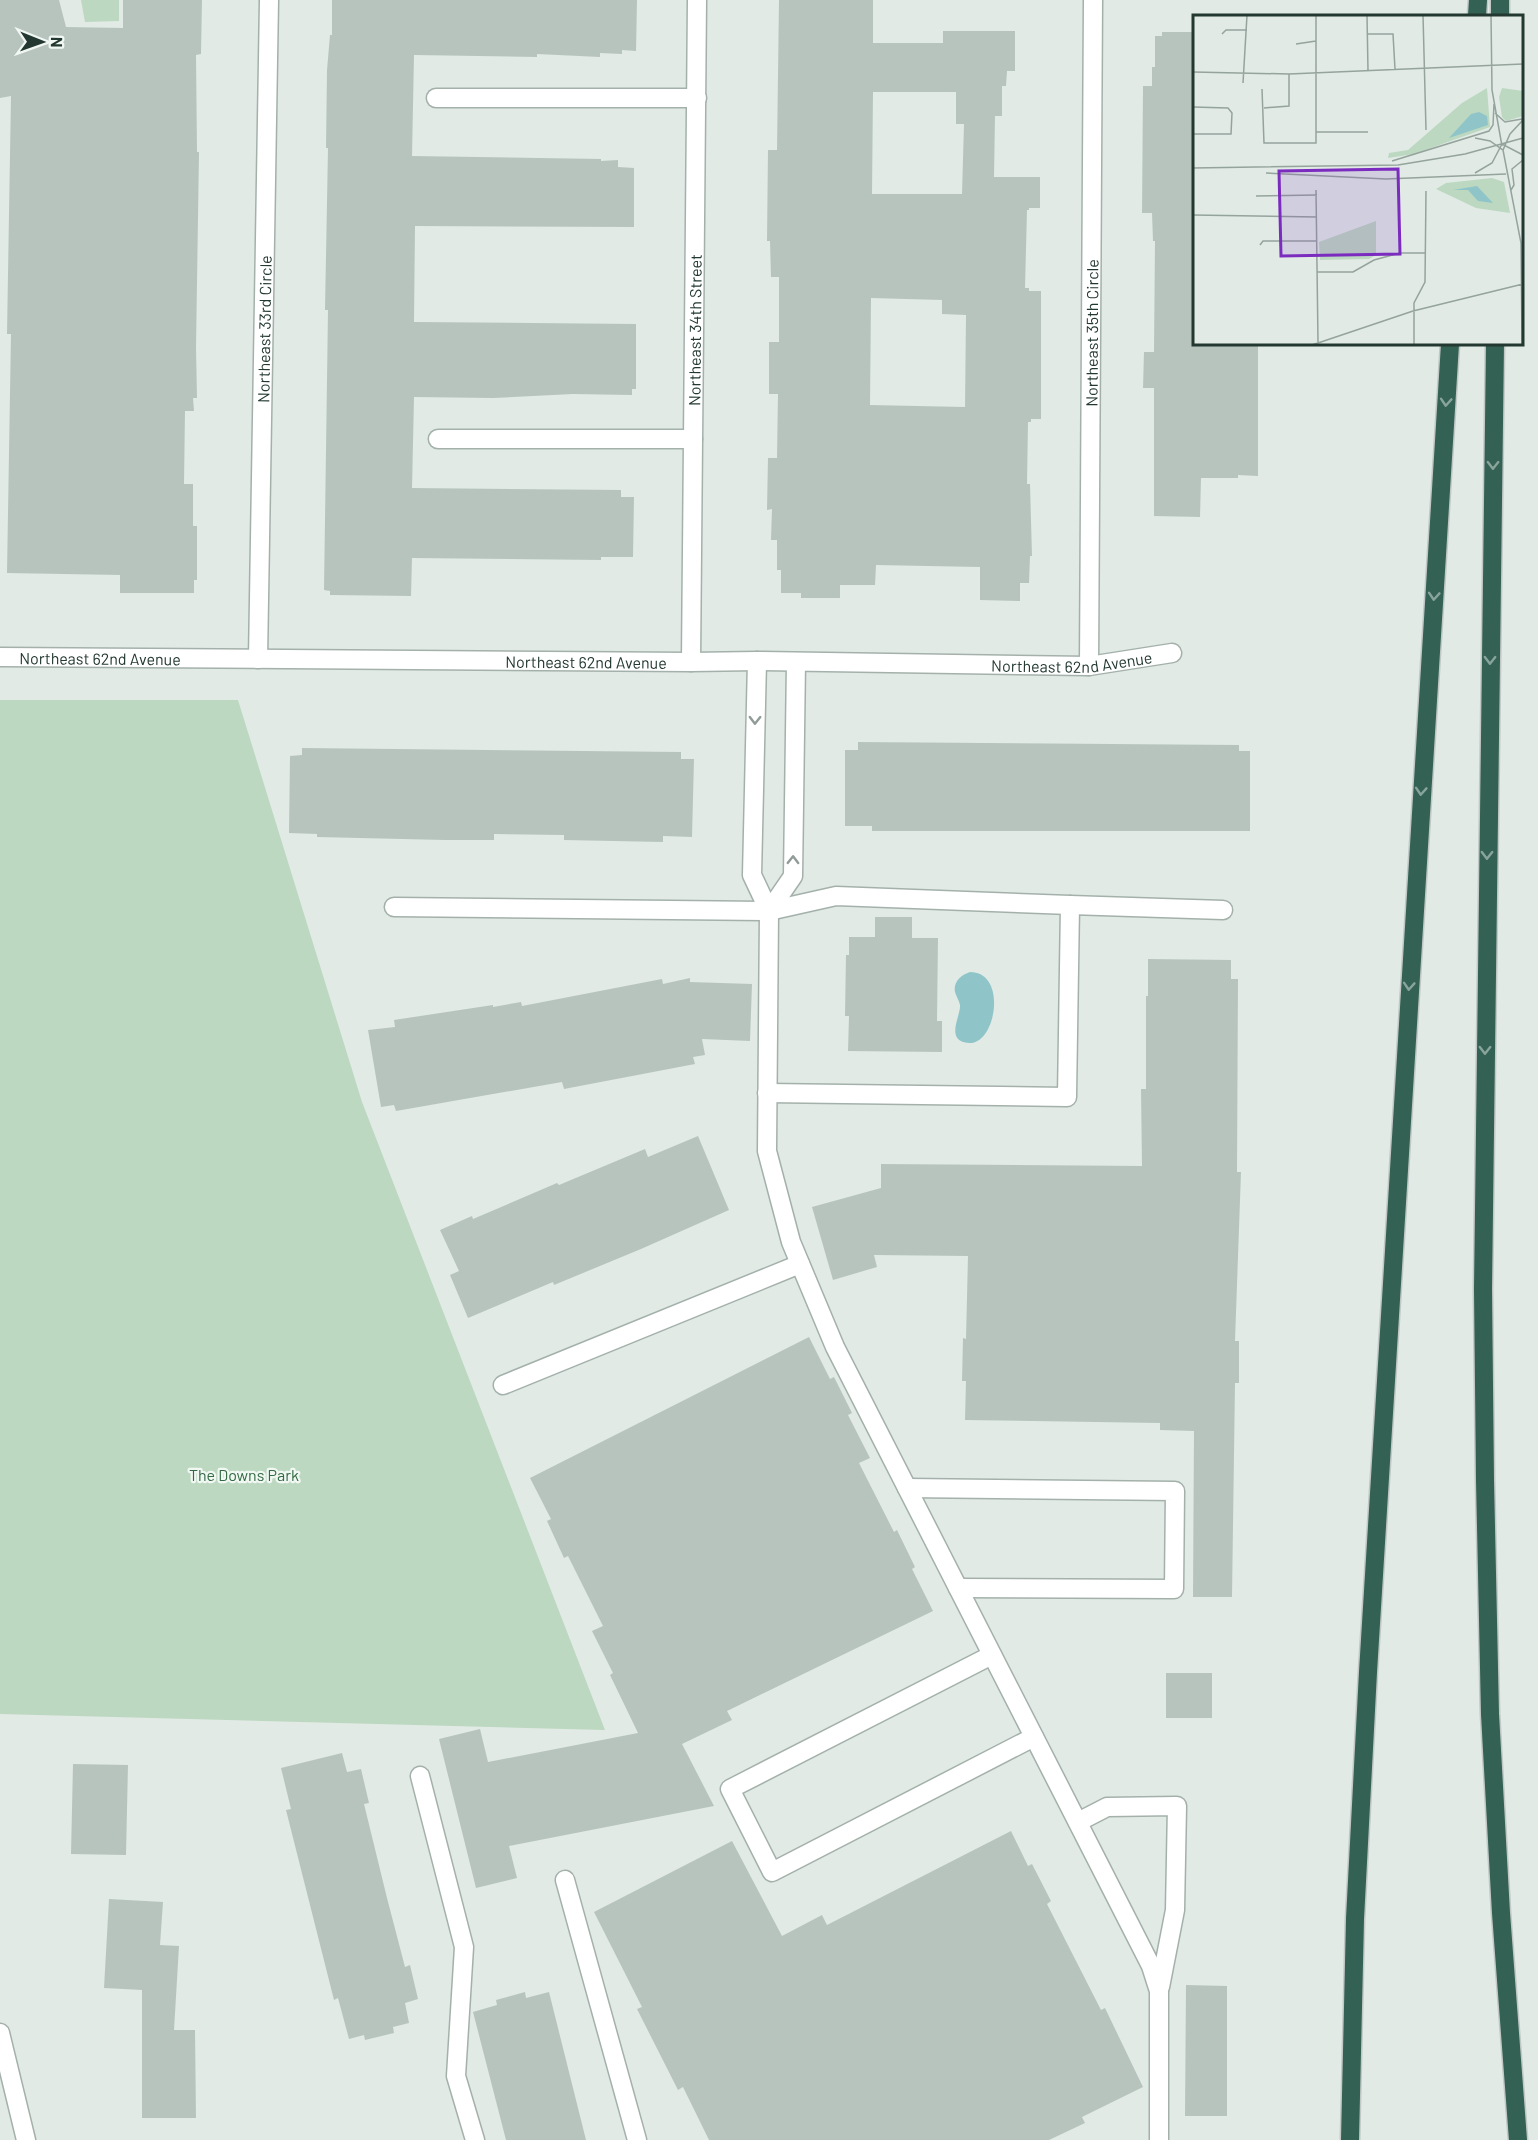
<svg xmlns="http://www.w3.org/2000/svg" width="1538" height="2140" font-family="Barlow,sans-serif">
	<rect width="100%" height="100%" fill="#e1eae5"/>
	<!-- green -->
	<path fill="#bcd8c1" d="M 81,0 L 119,0 L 119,21 L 85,22 Z
		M 0,700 L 238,700 L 362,1102 L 605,1730 L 0,1714 Z"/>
	<!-- water -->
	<path fill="#8fc5c8" d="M 970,972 C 1008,972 996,1045 969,1043 C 944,1041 961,1016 960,1005 C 959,1000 956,996 955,992 C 953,982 961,975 970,972 Z"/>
	<!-- building -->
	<path fill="#b7c4be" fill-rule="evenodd" d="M 0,0 L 59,0 L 66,27 L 123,28 L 123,0 L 202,0 L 201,54 L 196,55 L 197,152 L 199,152 L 196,348 L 197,398 L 193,398 L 194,411 L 185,411 L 184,484 L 193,484 L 193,526 L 197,526 L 197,580 L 194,580 L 194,593 L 120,593 L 120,575 L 7,573 L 11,334 L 7,334 L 11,96 L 0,98 Z
		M 332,0 L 637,0 L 636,51 L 622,50 L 622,54 L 600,53 L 600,57 L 537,54 L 537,57 L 414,55 L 412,156 L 601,159 L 601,161 L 618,160 L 618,167 L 634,168 L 634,227 L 415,226 L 414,322 L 636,324 L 636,389 L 632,389 L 632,395 L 573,394 L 493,398 L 414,397 L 412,488 L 621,490 L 621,497 L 634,497 L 633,557 L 601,557 L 601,560 L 412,558 L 411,596 L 330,595 L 330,591 L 324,590 L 328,310 L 325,310 L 328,148 L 326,148 L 327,70 L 330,35 L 332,35 Z
		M 779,0 L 873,0 L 873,43 L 943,43 L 943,31 L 1015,31 L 1015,71 L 1007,71 L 1006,86 L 1002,86 L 1002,116 L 995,116 L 994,177 L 1040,177 L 1040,208 L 1029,208 L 1029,210 L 1027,210 L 1025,288 L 1029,288 L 1029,291 L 1041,291 L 1041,419 L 1031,419 L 1031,422 L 1028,422 L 1027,484 L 1030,484 L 1032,556 L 1030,556 L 1029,583 L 1020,583 L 1020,601 L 980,600 L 980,567 L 876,565 L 875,585 L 840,585 L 840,598 L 801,598 L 801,593 L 781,593 L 781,570 L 777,570 L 777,540 L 771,540 L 772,509 L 767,510 L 768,458 L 777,458 L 778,394 L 769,394 L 769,342 L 779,342 L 779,277 L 771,277 L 770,241 L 767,241 L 768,150 L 777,150 ZM 873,92 L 956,92 L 956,124 L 964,124 L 962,194 L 872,194 ZM 871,298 L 942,300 L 942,314 L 966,315 L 965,407 L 870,405 Z
		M 1162,32 L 1194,32 L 1194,344 L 1258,344 L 1258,476 L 1238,475 L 1238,478 L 1201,478 L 1200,517 L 1154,516 L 1154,388 L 1143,388 L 1144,352 L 1154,352 L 1155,241 L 1153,241 L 1152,213 L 1142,213 L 1143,86 L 1152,86 L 1152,67 L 1155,67 L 1155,36 L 1162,36 Z
		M 858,742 L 1239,745 L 1239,751 L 1250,751 L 1250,831 L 872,831 L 872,826 L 845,826 L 845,750 L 858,750 Z
		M 302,748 L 681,752 L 681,759 L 694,759 L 692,837 L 663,836 L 663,842 L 564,840 L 564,835 L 494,834 L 494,840 L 445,840 L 317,837 L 317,834 L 289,833 L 290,756 L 302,755 Z
		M 875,917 L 912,917 L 912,938 L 938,938 L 937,1021 L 942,1021 L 942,1052 L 848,1051 L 849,1016 L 845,1016 L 846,955 L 849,955 L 849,937 L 875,937 Z
		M 1148,959 L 1231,960 L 1231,979 L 1238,979 L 1237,1172 L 1241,1172 L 1235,1341 L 1239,1341 L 1239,1383 L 1235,1383 L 1232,1597 L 1193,1597 L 1194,1431 L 1160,1430 L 1160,1423 L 965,1420 L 966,1381 L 962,1381 L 963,1338 L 966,1339 L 968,1256 L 874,1255 L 877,1267 L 833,1280 L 812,1207 L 881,1188 L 881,1164 L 1142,1166 L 1141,1089 L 1146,1089 L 1146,996 L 1148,996 Z
		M 690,978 L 690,982 L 752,984 L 750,1041 L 702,1039 L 705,1055 L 693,1057 L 695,1064 L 564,1089 L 562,1082 L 396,1111 L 394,1105 L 381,1107 L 368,1030 L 395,1027 L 394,1020 L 493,1005 L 493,1007 L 521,1002 L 522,1006 L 662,979 L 663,984 Z
		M 698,1136 L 729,1210 L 641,1249 L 554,1285 L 553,1282 L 468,1318 L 450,1275 L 459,1271 L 440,1230 L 472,1216 L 473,1219 L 557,1183 L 559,1185 L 645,1149 L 648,1157 Z
		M 809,1337 L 830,1379 L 834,1377 L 852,1413 L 848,1415 L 870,1458 L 859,1463 L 894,1532 L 897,1530 L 915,1567 L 912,1569 L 933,1611 L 727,1711 L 732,1720 L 682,1744 L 714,1806 L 509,1846 L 517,1878 L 476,1888 L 439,1739 L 480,1729 L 488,1762 L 638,1733 L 610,1675 L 613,1673 L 592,1631 L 603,1626 L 568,1556 L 564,1558 L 547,1521 L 551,1519 L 530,1478 Z
		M 1166,1673 L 1212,1673 L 1212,1718 L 1166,1718 Z
		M 342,1753 L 347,1772 L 361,1769 L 369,1803 L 364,1804 L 387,1898 L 405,1967 L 410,1965 L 418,1999 L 405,2003 L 409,2023 L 393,2027 L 394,2033 L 365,2040 L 364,2035 L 349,2039 L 338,1998 L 334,2000 L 286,1810 L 291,1809 L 281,1768 Z
		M 73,1764 L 128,1765 L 126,1855 L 71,1854 Z
		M 1011,1831 L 1028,1866 L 1032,1864 L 1051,1901 L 1047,1904 L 1101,2010 L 1105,2008 L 1143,2087 L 1082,2117 L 1085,2123 L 1049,2140 L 709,2140 L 683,2087 L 678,2090 L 637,2009 L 642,2007 L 594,1912 L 732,1841 L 782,1936 L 822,1915 L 827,1925 Z
		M 109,1899 L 163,1902 L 160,1945 L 179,1946 L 174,2030 L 195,2030 L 196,2118 L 142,2118 L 142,1990 L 104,1988 Z
		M 1186,1985 L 1227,1986 L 1227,2116 L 1185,2116 Z
		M 525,1992 L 526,1998 L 549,1992 L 586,2140 L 506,2140 L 473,2012 L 497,2005 L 496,2000 Z"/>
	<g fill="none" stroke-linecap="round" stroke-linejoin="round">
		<!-- minor casing -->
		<g stroke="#a4b1ab" stroke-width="21">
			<g id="minor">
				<path d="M 436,98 L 697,98"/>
				<path d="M 438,439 L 693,439"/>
				<path id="s1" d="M 0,657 L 691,662 L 757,661 L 1089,666 L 1172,653"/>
				<path id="s2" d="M 258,659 L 269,0"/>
				<path d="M 757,661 L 752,875 L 769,911 L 767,1151 L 791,1242 L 835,1347 L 1151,1966 L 1159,1991 L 1159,2140"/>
				<path id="s3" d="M 691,662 L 697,0"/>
				<path id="s4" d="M 1089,666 L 1093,0"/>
				<path d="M 1070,905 L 1223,910"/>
				<path d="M 394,907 L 769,911 L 836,896 L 1070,905 L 1067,1097 L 767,1093"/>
				<path d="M 769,911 L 793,876 L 796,662"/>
				<path d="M 503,1385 L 800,1264"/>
				<path d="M 907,1488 L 1175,1491 L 1174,1589 L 958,1588"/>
				<path d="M 992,1655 L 730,1789 L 772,1872 L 1034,1737"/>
				<path d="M 420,1776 L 464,1947 L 456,2076 L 475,2140"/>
				<path d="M 1078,1822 L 1107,1807 L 1177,1806 L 1175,1910 L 1160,1987"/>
				<path d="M 565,1880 L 637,2140"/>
				<path d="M 0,2033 L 26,2140"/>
			</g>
		</g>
		<!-- highway casing -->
		<g stroke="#c1c7c5" stroke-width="21">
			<path id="highway" d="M 1477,16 L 1478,0
				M 1500,16 L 1500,0
				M 1495,344 L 1483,1289 L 1485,1480 L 1490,1714 L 1501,1913 L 1518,2140
				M 1350,2140 L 1355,1919 L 1368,1672 L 1450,344"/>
		</g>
		<!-- minor -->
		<use href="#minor" stroke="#fff" stroke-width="18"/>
		<!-- highway -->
		<use href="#highway" stroke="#336153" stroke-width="18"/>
	</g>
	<!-- one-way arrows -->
	<defs><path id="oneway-chevron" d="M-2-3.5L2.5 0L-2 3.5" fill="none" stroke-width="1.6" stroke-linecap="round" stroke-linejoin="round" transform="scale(1.5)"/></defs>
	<g stroke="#88a49b">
		<use href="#oneway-chevron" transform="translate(1446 402) rotate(94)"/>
		<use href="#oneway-chevron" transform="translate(1493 465) rotate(91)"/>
		<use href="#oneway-chevron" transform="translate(1434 596) rotate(94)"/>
		<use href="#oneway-chevron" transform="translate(1490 660) rotate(91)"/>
		<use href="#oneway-chevron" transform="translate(1421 791) rotate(94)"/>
		<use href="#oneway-chevron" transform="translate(1487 855) rotate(91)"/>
		<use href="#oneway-chevron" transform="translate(1409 986) rotate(94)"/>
		<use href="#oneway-chevron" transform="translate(1485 1050) rotate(91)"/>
	</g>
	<g stroke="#919c98">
		<use href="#oneway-chevron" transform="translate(755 720) rotate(91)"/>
		<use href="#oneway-chevron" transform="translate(793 860) rotate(-89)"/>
	</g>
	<g text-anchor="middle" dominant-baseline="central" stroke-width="4.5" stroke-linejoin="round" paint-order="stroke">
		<!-- street labels -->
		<g font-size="16" fill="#233831" stroke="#f1f7f3">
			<text stroke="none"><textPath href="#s2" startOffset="330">Northeast 33rd Circle</textPath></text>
			<text stroke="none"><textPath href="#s3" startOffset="332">Northeast 34th Street</textPath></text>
			<text stroke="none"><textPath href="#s4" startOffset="333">Northeast 35th Circle</textPath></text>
			<text stroke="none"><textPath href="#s1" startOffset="100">Northeast 62nd Avenue</textPath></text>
			<text stroke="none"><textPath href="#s1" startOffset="1072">Northeast 62nd Avenue</textPath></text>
			<text stroke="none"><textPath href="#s1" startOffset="586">Northeast 62nd Avenue</textPath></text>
		</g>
		<!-- park labels -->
		<g font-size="16" fill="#336a43" stroke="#f1f7f3">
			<text x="244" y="1474">The Downs Park</text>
		</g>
	</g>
	<!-- overview -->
	<g transform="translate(1193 15)">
		<rect width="330" height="330" fill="#e1eae5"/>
		<path d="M 294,73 L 297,112 L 221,139 L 195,143 L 196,138 L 215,135 L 269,88 ZM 309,73 L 330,76 L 330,101 L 313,106 L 309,102 L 306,82 ZM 299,163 L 311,167 L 317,198 L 283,193 L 243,174 L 253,168 ZM 183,206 L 183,240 L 176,244 L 127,245 L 126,227 Z" fill="#bcd8c1"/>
		<path d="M 286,97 L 294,101 L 295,110 L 256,123 L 278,99 ZM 284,171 L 300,188 L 285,186 L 275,175 L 260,175 Z" fill="#8fc5c8"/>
		<path fill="none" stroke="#95a39d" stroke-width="1.5" d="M 174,0 L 175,56M 230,0 L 233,115M 298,0 L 299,75 L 309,131M 29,19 L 33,15 L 54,15M 174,19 L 200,19 L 202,54M 103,29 L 123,26M 0,57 L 96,59 L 330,49M 50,68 L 54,0M 69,74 L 71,128 L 123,128 L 123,0M 0,92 L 35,93 L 39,98 L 38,119 L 0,119M 71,93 L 96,91 L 96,59M 302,98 L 312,107 L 329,104M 123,117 L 175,117M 282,123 L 297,126 L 310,135 L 317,119 L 330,105M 310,135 L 328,228 L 329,330M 199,146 L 296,116 L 300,110 L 301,89M 0,153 L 205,150 L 272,139 L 330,123M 73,158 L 193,164 L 313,159M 282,158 L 299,148 L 309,129 L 330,140M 123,175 L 125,327M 318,175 L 321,170 L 319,154 L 330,145M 63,181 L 124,180M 0,200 L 124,202M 67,230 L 70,226 L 124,226M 124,257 L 160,257 L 181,245 L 207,238 L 232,238M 119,330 L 220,296 L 330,269M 221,330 L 221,288 L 232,267 L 233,176"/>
		<path fill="#7b2cbf" fill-opacity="0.15" stroke="#7b2cbf" stroke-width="3" d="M 205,154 L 207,239 L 88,241 L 86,156 Z"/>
		<rect width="330" height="330" fill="none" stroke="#233831" stroke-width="3"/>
	</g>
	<!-- north arrow -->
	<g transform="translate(42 42) rotate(91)" stroke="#f1f7f3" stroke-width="4.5" paint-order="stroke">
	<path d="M0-4.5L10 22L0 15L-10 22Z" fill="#233831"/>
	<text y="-9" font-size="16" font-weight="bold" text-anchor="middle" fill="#233831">N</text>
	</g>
</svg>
